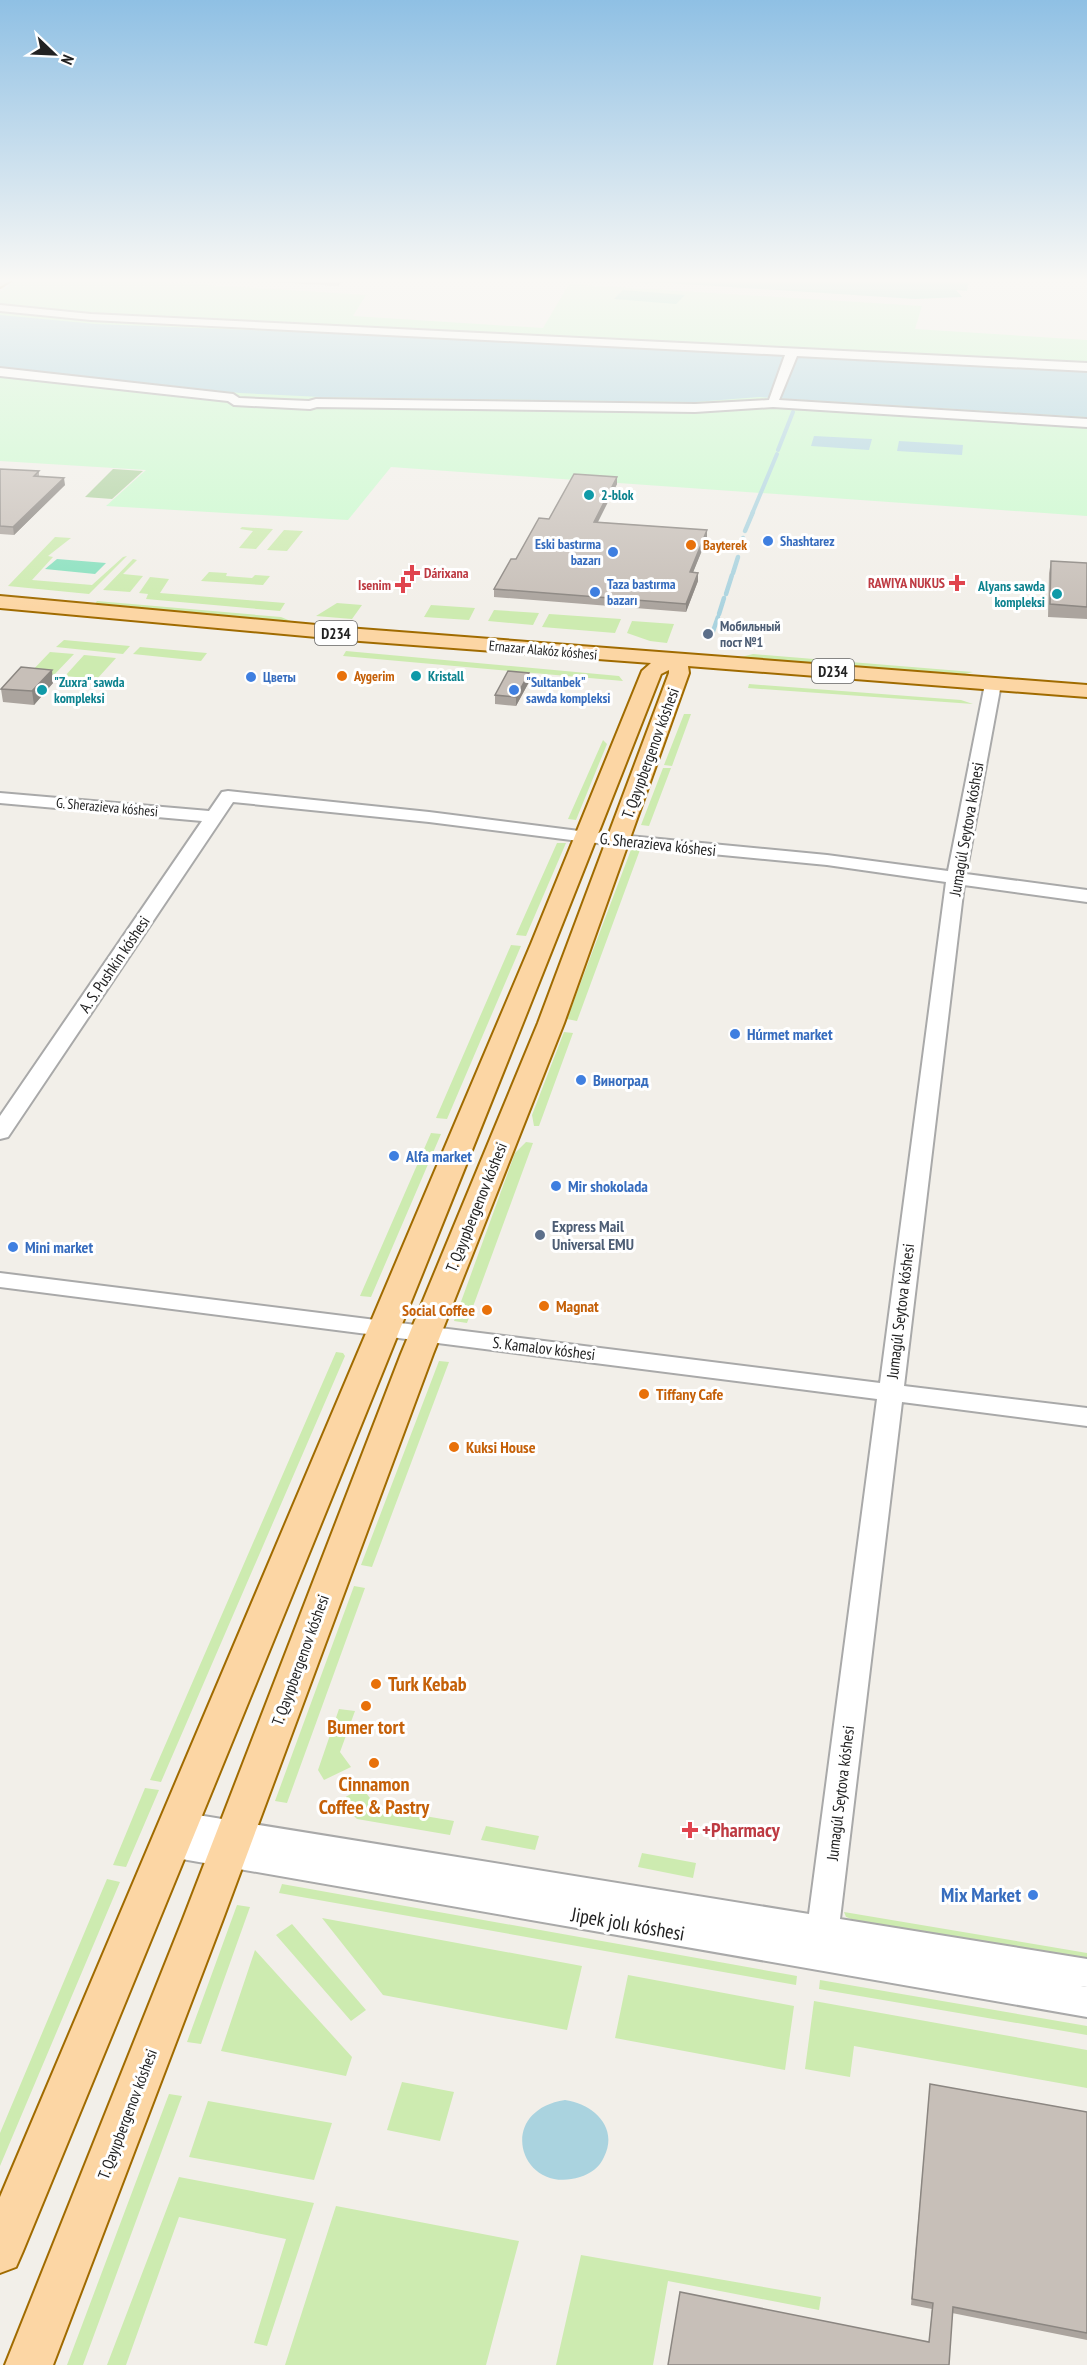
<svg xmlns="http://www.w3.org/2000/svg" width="1087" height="2365" font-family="'PT Sans Narrow',sans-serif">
	<rect width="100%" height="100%" fill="#f2efe9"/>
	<!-- grass -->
	<path fill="#cdebb0" d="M 242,527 L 273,529 L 256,549 L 239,548 L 253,531 L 240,529 Z
		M 284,530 L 303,531 L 287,551 L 267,550 Z
		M 55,537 L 71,538 L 48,556 L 53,557 L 32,580 L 92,585 L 123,557 L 127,556 L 89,594 L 8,586 Z
		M 133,559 L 137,560 L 123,574 L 143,576 L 130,592 L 103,590 Z
		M 209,572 L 227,573 L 226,576 L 252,578 L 255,575 L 270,576 L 263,585 L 201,581 Z
		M 150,577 L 169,579 L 160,593 L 285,603 L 280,611 L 146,599 L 148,594 L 139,593 Z
		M 97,601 L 281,617 L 293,622 L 99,606 L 94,605 Z
		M 337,603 L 362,605 L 352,619 L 316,616 Z
		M 431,605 L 475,608 L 469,620 L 424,617 Z
		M 494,610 L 539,613 L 533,625 L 488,621 Z
		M 549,614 L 621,619 L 615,633 L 542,627 Z
		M 632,621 L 674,624 L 667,643 L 650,641 L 627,633 Z
		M 64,640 L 130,646 L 123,654 L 56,647 Z
		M 140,647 L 207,653 L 201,661 L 133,654 Z
		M 346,651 L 619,676 L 623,681 L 343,656 Z
		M 50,652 L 74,654 L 54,675 L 30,673 Z
		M 753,654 L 973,672 L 965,674 L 737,658 Z
		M 84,655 L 116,658 L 97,679 L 65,676 Z
		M 749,684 L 961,700 L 973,704 L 748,688 Z
		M 684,714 L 691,714 L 672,766 L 664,765 Z
		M 603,740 L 607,744 L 576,820 L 568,819 Z
		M 663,768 L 671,768 L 649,826 L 641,825 Z
		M 557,843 L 566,843 L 526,936 L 516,935 Z
		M 632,847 L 641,847 L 577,1021 L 567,1019 Z
		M 511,945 L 521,946 L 447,1119 L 436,1118 Z
		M 564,1032 L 573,1033 L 539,1126 L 534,1126 L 532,1115 Z
		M 431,1133 L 441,1134 L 371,1297 L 360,1296 Z
		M 526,1142 L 533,1143 L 467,1323 L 454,1321 L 515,1153 Z
		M 336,1352 L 343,1353 L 345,1356 L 161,1782 L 150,1780 Z
		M 439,1361 L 449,1362 L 372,1567 L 361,1565 Z
		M 354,1586 L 365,1588 L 287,1803 L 275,1801 Z
		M 339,1709 L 355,1711 L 340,1752 L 351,1767 L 324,1780 L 318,1770 Z
		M 145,1788 L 159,1790 L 126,1867 L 113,1865 Z
		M 362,1788 L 378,1808 L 454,1821 L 450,1835 L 357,1819 L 338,1801 Z
		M 486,1826 L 539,1836 L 535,1850 L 481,1840 Z
		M 642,1853 L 696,1863 L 693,1878 L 638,1867 Z
		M 107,1879 L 120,1882 L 0,2166 L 0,2133 Z
		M 282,1884 L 797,1976 L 796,1985 L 279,1893 Z
		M 237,1905 L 250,1907 L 201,2044 L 187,2042 Z
		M 844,1912 L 1087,1953 L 1087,1959 L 857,1921 L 846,1917 Z
		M 322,1918 L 582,1966 L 567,2030 L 383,1995 Z
		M 292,1924 L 366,2010 L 351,2021 L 276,1935 Z
		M 255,1950 L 352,2057 L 346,2076 L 221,2051 Z
		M 628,1975 L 794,2006 L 785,2070 L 615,2038 Z
		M 820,1980 L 1087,2026 L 1087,2035 L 819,1989 Z
		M 814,2001 L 1087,2050 L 1087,2088 L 854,2046 L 850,2077 L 805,2069 Z
		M 402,2082 L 454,2092 L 440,2141 L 387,2130 Z
		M 169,2094 L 182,2096 L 83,2365 L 67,2365 Z
		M 208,2101 L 332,2123 L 314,2180 L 189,2157 Z
		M 179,2177 L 314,2203 L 267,2346 L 254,2343 L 286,2239 L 179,2217 L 126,2365 L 107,2365 Z
		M 336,2206 L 519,2241 L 486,2365 L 285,2365 Z
		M 581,2255 L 821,2297 L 819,2310 L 668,2281 L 653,2365 L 556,2365 Z"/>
	<!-- forest -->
	<path fill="#add19e" d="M 113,469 L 143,471 L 112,499 L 85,497 Z"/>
	<!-- park -->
	<path fill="#c8facc" d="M 18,279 L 115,279 L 366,295 L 353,316 L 543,328 L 569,284 L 922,306 L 915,329 L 1087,340 L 1087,516 L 391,467 L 348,520 L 106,506 L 146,470 L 0,461 L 0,292 Z"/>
	<!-- pitch -->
	<path fill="#88e0be" d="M 624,279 L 969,279 L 967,291 L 956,290 L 962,297 L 915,299 L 652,282 L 647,284 Z
		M 623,290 L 685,295 L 676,304 L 614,299 Z
		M 57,559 L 106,563 L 95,574 L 45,569 Z"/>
	<!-- water -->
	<path fill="#aad3df" d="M 0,315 L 95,324 L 402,336 L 1087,372 L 1087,417 L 759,397 L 695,402 L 321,397 L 240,393 L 0,367 Z
		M 814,436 L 872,439 L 869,450 L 811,446 Z
		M 899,441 L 963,445 L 962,455 L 897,451 Z
		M 565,2100 C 593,2104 619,2127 604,2157 C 600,2167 590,2174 580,2177 C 520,2196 494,2111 565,2100 Z"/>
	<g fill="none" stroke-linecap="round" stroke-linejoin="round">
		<!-- stream-far1 -->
		<path stroke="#aad3df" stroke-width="4" d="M 778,450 L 793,412
			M 752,514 L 777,454"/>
		<!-- stream -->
		<path stroke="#aad3df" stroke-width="4.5" d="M 745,531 L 753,512
			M 739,550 L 743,538
			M 733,573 L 738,557
			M 726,594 L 732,575
			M 719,614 L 724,598
			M 711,637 L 718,617"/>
		<!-- minor casing -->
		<g stroke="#a9a9a9" stroke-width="4">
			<path id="minor" d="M 0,305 L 91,314 L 1087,363 L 1087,371 L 797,356 L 779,400 L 1087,419 L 1087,427 L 773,407 L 695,412 L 317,407 L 310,409 L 234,405 L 228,401 L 0,376 L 0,368 L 233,394 L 239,398 L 309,401 L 316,399 L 695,404 L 769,400 L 785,355 L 91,320 L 0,311 Z
				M 993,679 L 1001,684 L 966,874 L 1087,890 L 1087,902 L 964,885 L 904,1386 L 1087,1408 L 1087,1426 L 902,1402 L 840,1919 L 1087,1959 L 1087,1987 L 996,1972 L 1087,1987 L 1087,2017 L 159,1855 L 154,1846 L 159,1837 L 168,1834 L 164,1825 L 168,1816 L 179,1812 L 809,1914 L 877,1399 L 0,1287 L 0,1273 L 880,1383 L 946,882 L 827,865 L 587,842 L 429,822 L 233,802 L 8,1137 L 0,1139 L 0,1116 L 202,821 L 0,803 L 0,793 L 209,811 L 222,792 L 228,791 L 429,812 L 587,832 L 827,855 L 948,871 L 985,684 Z"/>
		</g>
		<!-- major casing -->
		<g stroke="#a06b00" stroke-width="4">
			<path id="major" d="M 0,279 L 13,279 L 0,287 Z
				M 0,596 L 360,629 L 1087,685 L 1087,697 L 688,666 L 689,673 L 564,1023 L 433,1354 L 223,1919 L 53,2365 L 5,2365 L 183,1919 L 401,1354 L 538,1023 L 669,673 L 669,670 L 661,674 C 454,1202 239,1727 23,2251 L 16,2267 L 0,2273 L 0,2197 L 531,944 L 642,671 L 651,663 L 360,641 L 0,608 Z"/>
		</g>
		<!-- minor -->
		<use href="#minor" fill="#fff" fill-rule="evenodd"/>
		<!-- major -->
		<use href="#major" fill="#fcd6a4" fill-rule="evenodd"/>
	</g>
	<!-- wall -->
	<path fill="#aba49e" d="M 222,279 L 344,279 L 338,286 Z
		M 0,469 L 39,471 L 39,476 L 65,485 L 14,535 L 0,534 Z
		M 617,477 L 617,484 L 597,522 L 707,530 L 707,538 L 693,572 L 698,581 L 686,612 L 494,597 L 494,589 L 516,559 L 549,519 Z
		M 1051,561 L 1087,563 L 1087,619 L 1048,617 L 1049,573 Z
		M 529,682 L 516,706 L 495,704 L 495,695 Z
		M 53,683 L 34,705 L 3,702 L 1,689 Z
		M 930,2084 L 1087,2112 L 1087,2340 L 952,2313 L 929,2342 L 932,2309 L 911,2305 Z"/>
	<!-- shaded-wall -->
	<path fill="#8b8681" d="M 337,279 L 344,279 L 338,286 Z
		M 617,477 L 617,484 L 594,530 L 594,522 Z
		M 64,478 L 65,485 L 14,535 L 13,527 Z
		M 707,530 L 707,538 L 690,580 L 690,572 Z
		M 698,573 L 698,581 L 686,612 L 686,604 Z
		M 52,670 L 53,683 L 34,705 L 32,691 Z
		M 529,673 L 529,682 L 516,706 L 516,697 Z"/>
	<!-- building -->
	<path fill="#c7bfb8" stroke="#8b8681" stroke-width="1.5" d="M 0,469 L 39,471 L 34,476 L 64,478 L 13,527 L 0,526 Z
		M 574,474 L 617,477 L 594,522 L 707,530 L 690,572 L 698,573 L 686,604 L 494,589 L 511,559 L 516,559 L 539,518 L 549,519 Z
		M 1051,561 L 1087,563 L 1087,607 L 1050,604 Z
		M 21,667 L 52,670 L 32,691 L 1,689 Z
		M 508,671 L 529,673 L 516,697 L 495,695 Z
		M 930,2084 L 1087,2112 L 1087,2333 L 953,2307 L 949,2365 L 668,2365 L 680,2292 L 929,2342 L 933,2303 L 912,2299 Z"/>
	<!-- sky -->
	<linearGradient id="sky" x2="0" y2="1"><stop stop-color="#8fc0e4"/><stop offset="0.46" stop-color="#f9f8f5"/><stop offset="1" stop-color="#f9f8f5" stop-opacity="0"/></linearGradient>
	<rect width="1087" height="610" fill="url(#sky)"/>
	<!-- markers -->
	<g fill="#0f9aa8" stroke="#fff" stroke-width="2">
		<circle cx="589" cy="495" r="6"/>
		<circle cx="1057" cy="594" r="6"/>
		<circle cx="416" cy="676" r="6"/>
		<circle cx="42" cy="690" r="6"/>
	</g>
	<g fill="#3f7fe0" stroke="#fff" stroke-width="2">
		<circle cx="768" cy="541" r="6"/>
		<circle cx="613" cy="552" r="6"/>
		<circle cx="595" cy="592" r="6"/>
		<circle cx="251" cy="677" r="6"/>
		<circle cx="514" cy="690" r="6"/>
		<circle cx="735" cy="1034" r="6"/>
		<circle cx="581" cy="1080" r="6"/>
		<circle cx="394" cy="1156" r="6"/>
		<circle cx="556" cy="1186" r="6"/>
		<circle cx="13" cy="1247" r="6"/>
		<circle cx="1033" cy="1895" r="6"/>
	</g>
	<g fill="#e8710a" stroke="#fff" stroke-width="2">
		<circle cx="691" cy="545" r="6"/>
		<circle cx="342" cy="676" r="6"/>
		<circle cx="544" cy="1306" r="6"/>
		<circle cx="487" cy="1310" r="6"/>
		<circle cx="644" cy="1394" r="6"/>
		<circle cx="454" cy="1447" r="6"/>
		<circle cx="376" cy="1684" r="6"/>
		<circle cx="366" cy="1706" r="6"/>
		<circle cx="374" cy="1763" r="6"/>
	</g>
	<g fill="#e0444e" stroke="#fff" stroke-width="2">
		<path d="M409 564h6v6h6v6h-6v6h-6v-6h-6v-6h6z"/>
		<path d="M954 574h6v6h6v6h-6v6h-6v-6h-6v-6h6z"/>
		<path d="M400 576h6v6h6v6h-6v6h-6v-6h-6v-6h6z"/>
		<path d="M687 1821h6v6h6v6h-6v6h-6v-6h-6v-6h6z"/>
	</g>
	<g fill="#5c6f8a" stroke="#fff" stroke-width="2">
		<circle cx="708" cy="634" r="6"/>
		<circle cx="540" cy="1235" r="6"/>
	</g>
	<g text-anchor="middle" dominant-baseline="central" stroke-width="6" stroke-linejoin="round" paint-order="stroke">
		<!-- far-culture labels -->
		<g font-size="14" font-weight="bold" fill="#0d838f" stroke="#fff" text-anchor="start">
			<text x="601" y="495">2-blok</text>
			<text x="1045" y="586" text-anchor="end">Alyans sawda<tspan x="1045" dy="16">kompleksi</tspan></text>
			<text x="428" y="676">Kristall</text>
			<text x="54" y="682">"Zuxra" sawda<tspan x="54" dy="16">kompleksi</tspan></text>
		</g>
		<!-- far-shop labels -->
		<g font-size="14" font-weight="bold" fill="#366cbe" stroke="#fff" text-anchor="start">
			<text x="780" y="541">Shashtarez</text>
			<text x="601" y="544" text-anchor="end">Eski bastırma<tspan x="601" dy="16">bazarı</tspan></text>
			<text x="607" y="584">Taza bastırma<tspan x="607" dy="16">bazarı</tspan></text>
			<text x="263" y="677">Цветы</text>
			<text x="526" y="682">"Sultanbek"<tspan x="526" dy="16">sawda kompleksi</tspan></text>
		</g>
		<!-- far-food labels -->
		<g font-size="14" font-weight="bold" fill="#c56008" stroke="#fff" text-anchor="start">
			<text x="703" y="545">Bayterek</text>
			<text x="354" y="676">Aygerim</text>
		</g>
		<!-- far-health labels -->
		<g font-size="14" font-weight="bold" fill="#be3a42" stroke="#fff" text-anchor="end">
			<text x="424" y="573" text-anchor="start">Dárixana</text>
			<text x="945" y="583">RAWIYA NUKUS</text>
			<text x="391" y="585">Isenim</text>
		</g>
		<!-- far-service labels -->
		<g font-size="14" font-weight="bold" fill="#4e5e75" stroke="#fff" text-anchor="start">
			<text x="720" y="626">Мобильный<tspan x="720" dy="16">пост №1</tspan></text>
		</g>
		<!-- far-street labels -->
		<g font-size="14" fill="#222" stroke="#fff">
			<text transform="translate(543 650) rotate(5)">Ernazar Alakóz kóshesi</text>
			<text transform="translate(107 807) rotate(5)">G. Sherazieva kóshesi</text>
		</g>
		<!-- shield labels -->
		<g fill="#fff" stroke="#646464" stroke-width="1.5">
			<rect x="315" y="621" width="42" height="24" rx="4.5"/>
			<rect x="812" y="659" width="42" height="24" rx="4.5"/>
		</g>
		<g font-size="15" font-weight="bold" fill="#222">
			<text x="336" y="633">D234</text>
			<text x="833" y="671">D234</text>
		</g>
		<!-- street labels -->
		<g font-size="16" fill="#222" stroke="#fff">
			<text transform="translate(650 753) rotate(-70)">T. Qayıpbergenov kóshesi</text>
			<text transform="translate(966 829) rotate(-80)">Jumagúl Seytova kóshesi</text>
			<text transform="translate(658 844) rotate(6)">G. Sherazieva kóshesi</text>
			<text transform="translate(114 964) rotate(-56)">A. S. Pushkin kóshesi</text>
			<text transform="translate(476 1207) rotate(-68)">T. Qayıpbergenov kóshesi</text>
			<text transform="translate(900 1311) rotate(-83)">Jumagúl Seytova kóshesi</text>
			<text transform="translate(544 1348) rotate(7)">S. Kamalov kóshesi</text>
			<text transform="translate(300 1660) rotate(-70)">T. Qayıpbergenov kóshesi</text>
			<text transform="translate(840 1793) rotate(-83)">Jumagúl Seytova kóshesi</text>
			<text transform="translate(127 2114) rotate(-69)">T. Qayıpbergenov kóshesi</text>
		</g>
		<!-- shop labels -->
		<g font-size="16" font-weight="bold" fill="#366cbe" stroke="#fff" text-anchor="start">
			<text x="747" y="1034">Húrmet market</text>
			<text x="593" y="1080">Виноград</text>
			<text x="406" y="1156">Alfa market</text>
			<text x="568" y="1186">Mir shokolada</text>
			<text x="25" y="1247">Mini market</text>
		</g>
		<!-- service labels -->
		<g font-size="16" font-weight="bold" fill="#4e5e75" stroke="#fff" text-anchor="start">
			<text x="552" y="1226">Express Mail<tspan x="552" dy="18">Universal EMU</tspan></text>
		</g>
		<!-- food labels -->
		<g font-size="16" font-weight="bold" fill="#c56008" stroke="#fff" text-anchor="start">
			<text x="556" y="1306">Мagnat</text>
			<text x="475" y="1310" text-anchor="end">Social Coffee</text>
			<text x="656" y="1394">Tiffany Cafe</text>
			<text x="466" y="1447">Kuksi House</text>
		</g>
		<!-- near-food labels -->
		<g font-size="20" font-weight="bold" fill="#c56008" stroke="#fff">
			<text x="388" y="1684" text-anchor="start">Turk Kebab</text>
			<text x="366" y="1727">Bumer tort</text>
			<text x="374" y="1784">Cinnamon<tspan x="374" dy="23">Coffee &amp; Pastry</tspan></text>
		</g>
		<!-- near-health labels -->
		<g font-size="20" font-weight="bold" fill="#be3a42" stroke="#fff" text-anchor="start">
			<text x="702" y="1830">+Pharmacy</text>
		</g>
		<!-- near-shop labels -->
		<g font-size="20" font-weight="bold" fill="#366cbe" stroke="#fff" text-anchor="end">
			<text x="1021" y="1895">Mix Market</text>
		</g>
		<!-- near-street labels -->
		<g font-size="20" fill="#222" stroke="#fff">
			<text transform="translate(628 1924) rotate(10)">Jipek jolı kóshesi</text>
		</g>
	</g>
	<!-- north arrow -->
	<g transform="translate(54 54) rotate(113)" stroke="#ffffff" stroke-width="4.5" paint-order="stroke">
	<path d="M0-4.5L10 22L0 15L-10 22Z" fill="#222222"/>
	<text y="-9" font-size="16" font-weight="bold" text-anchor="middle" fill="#222222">N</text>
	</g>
</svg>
